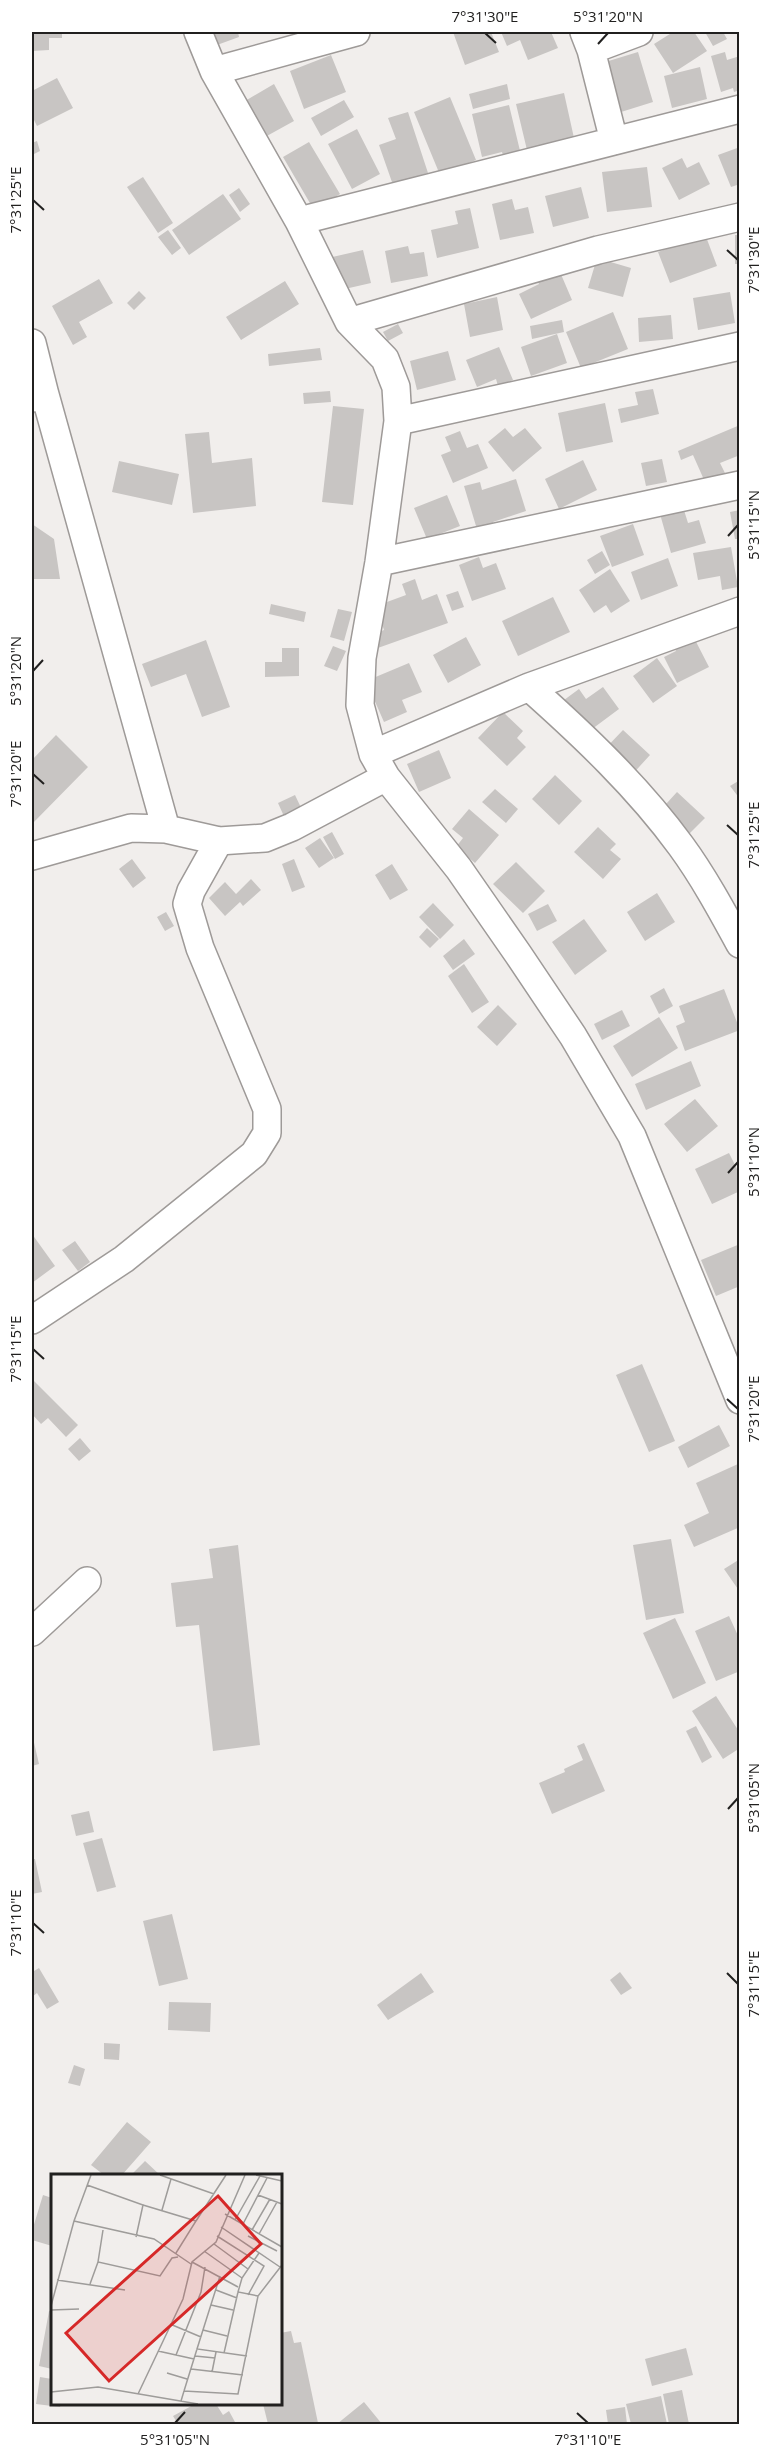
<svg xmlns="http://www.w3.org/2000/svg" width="771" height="2456" font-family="'Open Sans',sans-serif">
	<rect width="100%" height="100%" fill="#f1eeec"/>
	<!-- building -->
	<path fill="#c8c5c3" d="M 32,32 L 62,32 L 62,38 L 49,38 L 49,50 L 32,51 Z
		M 212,32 L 238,32 L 239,37 L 217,45 Z
		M 453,32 L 491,32 L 499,52 L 465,65 Z
		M 501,32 L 551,32 L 558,48 L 528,60 L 520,40 L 507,46 Z
		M 673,32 L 694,32 L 707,51 L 673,73 L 654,44 Z
		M 705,32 L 723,32 L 727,39 L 713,46 Z
		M 638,52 L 653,102 L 621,112 L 611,80 L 602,63 Z
		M 725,52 L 727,60 L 740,56 L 740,90 L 734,92 L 733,88 L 721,92 L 711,56 Z
		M 331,55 L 346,92 L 304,109 L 290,71 Z
		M 700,67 L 707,99 L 672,108 L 664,76 Z
		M 57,78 L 73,108 L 37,126 L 32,116 L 32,91 Z
		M 274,84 L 294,121 L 265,137 L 245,101 Z
		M 507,84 L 510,99 L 473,109 L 469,94 Z
		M 564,93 L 574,138 L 527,150 L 516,104 Z
		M 450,97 L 476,160 L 440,175 L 414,112 Z
		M 344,100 L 354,117 L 321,136 L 311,118 Z
		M 509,105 L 521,155 L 504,159 L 502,152 L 482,157 L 472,114 Z
		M 408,112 L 428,173 L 393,185 L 379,145 L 396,139 L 388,118 Z
		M 357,129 L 380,174 L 352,189 L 328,144 Z
		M 37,141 L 40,151 L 32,155 L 32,143 Z
		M 309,142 L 340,194 L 314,210 L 283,157 Z
		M 740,147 L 740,184 L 731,187 L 718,155 Z
		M 682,158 L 687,168 L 699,162 L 710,184 L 679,200 L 662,168 Z
		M 647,167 L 652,207 L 607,212 L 602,172 Z
		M 143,177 L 173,223 L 158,233 L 127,187 Z
		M 581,187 L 589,218 L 553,227 L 545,196 Z
		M 239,188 L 250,204 L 240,212 L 229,195 Z
		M 223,194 L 241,219 L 189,255 L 172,230 Z
		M 512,199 L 515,210 L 528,207 L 534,233 L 500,240 L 492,204 Z
		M 470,208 L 479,248 L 437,258 L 431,230 L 458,224 L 455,211 Z
		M 168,230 L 181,248 L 172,255 L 158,237 Z
		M 705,234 L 717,266 L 670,283 L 658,252 Z
		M 735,235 L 740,235 L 740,264 L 735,264 Z
		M 408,246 L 410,254 L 424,252 L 428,276 L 391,283 L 385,251 Z
		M 363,250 L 371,283 L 336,291 L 328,258 Z
		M 597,258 L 631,268 L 623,297 L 588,288 Z
		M 560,272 L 572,300 L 531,319 L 519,294 L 539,284 L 538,282 Z
		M 99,279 L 113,303 L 79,322 L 87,337 L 73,345 L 52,306 Z
		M 285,281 L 299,304 L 241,340 L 226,317 Z
		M 139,291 L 146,298 L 134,310 L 127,303 Z
		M 730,292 L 735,323 L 698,330 L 693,298 Z
		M 497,297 L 503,330 L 470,337 L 464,304 Z
		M 613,312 L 628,349 L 581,368 L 566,332 Z
		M 671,315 L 673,339 L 639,342 L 638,318 Z
		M 562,320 L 564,332 L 532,339 L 530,326 Z
		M 398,324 L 403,333 L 388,341 L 383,332 Z
		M 557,334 L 567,363 L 531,376 L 521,347 Z
		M 499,347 L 513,380 L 498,386 L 496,379 L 477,387 L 466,360 Z
		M 320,348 L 322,360 L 269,366 L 268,354 Z
		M 448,351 L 456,380 L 417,390 L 410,361 Z
		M 653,389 L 659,414 L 621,423 L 618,409 L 638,405 L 635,392 Z
		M 330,391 L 331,402 L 304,404 L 303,393 Z
		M 605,403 L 613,442 L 566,452 L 558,413 Z
		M 333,406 L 364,409 L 353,505 L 322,502 Z
		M 740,425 L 740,455 L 720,463 L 725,473 L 705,482 L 693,455 L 681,460 L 678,451 Z
		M 505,428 L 513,437 L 525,428 L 542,448 L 513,472 L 488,442 Z
		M 460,431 L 467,448 L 478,444 L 488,468 L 453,483 L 441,455 L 451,451 L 445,437 Z
		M 209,432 L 212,463 L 252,458 L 256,506 L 193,513 L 185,434 Z
		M 662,459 L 667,482 L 646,486 L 641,463 Z
		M 583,460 L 597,490 L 559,509 L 545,479 Z
		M 119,461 L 179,474 L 172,505 L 112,492 Z
		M 516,479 L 526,511 L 493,522 L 495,531 L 479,536 L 464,486 L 480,482 L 482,490 Z
		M 447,495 L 460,526 L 427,539 L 414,508 Z
		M 683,507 L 688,523 L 699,520 L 706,543 L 671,553 L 660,514 Z
		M 740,510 L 740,539 L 735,539 L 730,512 Z
		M 32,524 L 54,539 L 60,579 L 32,579 Z
		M 633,524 L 644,555 L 612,567 L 600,536 Z
		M 731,547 L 738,587 L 722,590 L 720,576 L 698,580 L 693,553 Z
		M 602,551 L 610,565 L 595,574 L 587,560 Z
		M 479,557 L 483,568 L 496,563 L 506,589 L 472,601 L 459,565 Z
		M 668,558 L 678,586 L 641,600 L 631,572 Z
		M 610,569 L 630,601 L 611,613 L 606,605 L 594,613 L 579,590 Z
		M 415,579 L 422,600 L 437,594 L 448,623 L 375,649 L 371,635 L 384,630 L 376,606 L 406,595 L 402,584 Z
		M 458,591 L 464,607 L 452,611 L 446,595 Z
		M 553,597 L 570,632 L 518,656 L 502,621 Z
		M 271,604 L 306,612 L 304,622 L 269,614 Z
		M 338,609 L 352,612 L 344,641 L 330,637 Z
		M 691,632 L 709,667 L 677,683 L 664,657 L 676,651 L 671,642 Z
		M 466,637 L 481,665 L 448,683 L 433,655 Z
		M 206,640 L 230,707 L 202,717 L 186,674 L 151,687 L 142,664 Z
		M 333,646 L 346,651 L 337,671 L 324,666 Z
		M 282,648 L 299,648 L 299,676 L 265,677 L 265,662 L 282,662 Z
		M 657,658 L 677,686 L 653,703 L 633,676 Z
		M 409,663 L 422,692 L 402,700 L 407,712 L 384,722 L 366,681 Z
		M 603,687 L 619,709 L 584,735 L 560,703 L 579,689 L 586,699 Z
		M 503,712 L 523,731 L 517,738 L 526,747 L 507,766 L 478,738 Z
		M 623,730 L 650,755 L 629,778 L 602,752 Z
		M 56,735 L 88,767 L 32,824 L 32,760 Z
		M 439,750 L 451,778 L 419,792 L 407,764 Z
		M 555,775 L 582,801 L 559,825 L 532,799 Z
		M 740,780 L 740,799 L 730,786 Z
		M 495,789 L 518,809 L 506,823 L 482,802 Z
		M 677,792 L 705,818 L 683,840 L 656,815 Z
		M 295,795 L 304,814 L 287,823 L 278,803 Z
		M 469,809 L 499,835 L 475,863 L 456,847 L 463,838 L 452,829 Z
		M 598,827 L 616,844 L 610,850 L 621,859 L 603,879 L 574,852 Z
		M 332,832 L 344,854 L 335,859 L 323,837 Z
		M 320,838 L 334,858 L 319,868 L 305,848 Z
		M 132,859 L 146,878 L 133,888 L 119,869 Z
		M 294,859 L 305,887 L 292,892 L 282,864 Z
		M 516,862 L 545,891 L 523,913 L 493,884 Z
		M 392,864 L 408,890 L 390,900 L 375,875 Z
		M 251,879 L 261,890 L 243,906 L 240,902 L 225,916 L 209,898 L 225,882 L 236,894 Z
		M 657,893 L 675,922 L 645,941 L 627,912 Z
		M 433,903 L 454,925 L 440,939 L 419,917 Z
		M 548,904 L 557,921 L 537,931 L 528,914 Z
		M 166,912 L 174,926 L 165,931 L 157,917 Z
		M 584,919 L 607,951 L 575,975 L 552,942 Z
		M 427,928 L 439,939 L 430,948 L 419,937 Z
		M 464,939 L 475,954 L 453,970 L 443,956 Z
		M 464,964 L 489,1002 L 472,1013 L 448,976 Z
		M 664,988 L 673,1006 L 659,1014 L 650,996 Z
		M 724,989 L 740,1030 L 685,1051 L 676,1026 L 685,1022 L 679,1006 Z
		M 498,1005 L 517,1024 L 497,1046 L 477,1027 Z
		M 622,1010 L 630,1026 L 602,1040 L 594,1024 Z
		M 659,1017 L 678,1048 L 632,1077 L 613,1046 Z
		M 691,1061 L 701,1086 L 646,1110 L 635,1084 Z
		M 695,1099 L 718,1126 L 687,1152 L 664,1124 Z
		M 729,1153 L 740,1175 L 740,1191 L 712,1204 L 695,1169 Z
		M 32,1234 L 55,1266 L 32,1283 Z
		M 75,1241 L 90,1262 L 78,1271 L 62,1250 Z
		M 740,1244 L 740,1286 L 716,1296 L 701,1260 Z
		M 642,1364 L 675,1441 L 649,1452 L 616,1375 Z
		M 34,1381 L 78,1425 L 66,1437 L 48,1418 L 41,1424 L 32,1414 L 32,1384 Z
		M 719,1425 L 730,1446 L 688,1468 L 678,1447 Z
		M 80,1438 L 91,1451 L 79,1461 L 68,1449 Z
		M 738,1464 L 740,1527 L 694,1547 L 684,1525 L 709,1513 L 696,1483 Z
		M 671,1539 L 684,1613 L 646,1620 L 633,1545 Z
		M 238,1545 L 260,1745 L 213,1751 L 199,1625 L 176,1627 L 171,1583 L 213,1578 L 209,1549 Z
		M 740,1559 L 740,1592 L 724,1569 Z
		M 729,1616 L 740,1640 L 740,1671 L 716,1681 L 695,1631 Z
		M 675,1618 L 706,1683 L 673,1699 L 643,1633 Z
		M 716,1696 L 740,1733 L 740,1748 L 723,1759 L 692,1711 Z
		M 696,1726 L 712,1757 L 702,1763 L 686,1731 Z
		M 32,1734 L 39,1764 L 32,1766 Z
		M 584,1743 L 605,1791 L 552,1814 L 539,1783 L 565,1772 L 564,1769 L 583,1760 L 577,1746 Z
		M 89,1811 L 94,1832 L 76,1836 L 71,1815 Z
		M 102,1838 L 116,1887 L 97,1892 L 83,1843 Z
		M 32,1859 L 35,1859 L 42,1892 L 32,1894 Z
		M 172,1914 L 188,1979 L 159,1986 L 143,1921 Z
		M 32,1968 L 34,1971 L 39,1968 L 59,2002 L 47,2009 L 37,1993 L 32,1997 Z
		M 620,1972 L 632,1988 L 621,1995 L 610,1980 Z
		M 421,1973 L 434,1992 L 388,2020 L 377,2005 Z
		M 169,2002 L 211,2003 L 210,2032 L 168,2030 Z
		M 104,2043 L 120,2044 L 119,2060 L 104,2059 Z
		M 74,2065 L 85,2069 L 80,2086 L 68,2083 Z
		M 127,2122 L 151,2142 L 122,2175 L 104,2175 L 91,2165 Z
		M 145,2161 L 160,2175 L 131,2175 Z
		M 43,2195 L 52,2198 L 52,2246 L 32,2240 L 32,2231 Z
		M 49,2311 L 52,2312 L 52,2369 L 39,2366 Z
		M 291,2331 L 294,2343 L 301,2342 L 318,2423 L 268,2424 L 263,2404 L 280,2404 L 280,2333 Z
		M 686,2348 L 693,2375 L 652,2386 L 645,2359 Z
		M 40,2377 L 52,2379 L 52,2404 L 61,2404 L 60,2407 L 36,2404 Z
		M 682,2390 L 689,2424 L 669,2424 L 663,2394 Z
		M 661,2396 L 667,2424 L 631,2424 L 626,2404 Z
		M 364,2402 L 382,2424 L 337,2424 Z
		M 195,2404 L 216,2404 L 223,2415 L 229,2411 L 235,2422 L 231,2424 L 178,2424 L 173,2416 Z
		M 625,2407 L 627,2424 L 608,2424 L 606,2410 Z"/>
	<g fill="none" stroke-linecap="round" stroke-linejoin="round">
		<!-- minor casing -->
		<g stroke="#9e9a98" stroke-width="30">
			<path id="minor" d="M 198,32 L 214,71 L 299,221 L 349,322 L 385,359 L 396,387 L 398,421 L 379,562 L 362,658 L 360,705 L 373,754 L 386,777 L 459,869 L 518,954 L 573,1036 L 632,1136 L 740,1400
				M 584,32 L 591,50 L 614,141
				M 591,50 L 639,32
				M 214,71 L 356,32
				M 299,221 L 740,109
				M 349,322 L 598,250 L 740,217
				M 32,343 L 44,391
				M 32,398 L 44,391 L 166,829
				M 398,421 L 740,346
				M 379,562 L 740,485
				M 529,687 C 583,735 638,787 681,846 C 703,876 722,911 740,944
				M 373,754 L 529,687 L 740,611
				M 32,856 L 131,828 L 166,829 L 219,841 L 265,838 L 292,827 L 386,777
				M 32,1320 L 124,1259 L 254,1154 L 267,1133 L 267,1109 L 200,948 L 187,904 L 191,891 L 219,841
				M 32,1632 L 87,1581"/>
		</g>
		<!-- minor -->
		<use href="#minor" stroke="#fff" stroke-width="27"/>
	</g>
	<!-- ticks -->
	<path fill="none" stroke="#21201f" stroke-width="2" d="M 485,33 L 496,43M 598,44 L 608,33M 33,200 L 44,210M 727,250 L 738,260M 728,536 L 738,525M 33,671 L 43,660M 33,774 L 44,784M 727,825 L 738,835M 728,1173 L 738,1162M 33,1349 L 44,1359M 727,1399 L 738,1409M 728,1809 L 738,1798M 33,1923 L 44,1933M 727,1973 L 738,1984M 577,2413 L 588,2423M 175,2423 L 185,2412"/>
	<!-- overview -->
	<g transform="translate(51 2174)">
		<rect width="231" height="231" fill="#f1eeec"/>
		<path fill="none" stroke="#9e9c9a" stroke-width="1.5" d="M 109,1 L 163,20M 205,1 L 231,7M 36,11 L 92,31 L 85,63M 207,21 L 231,30M 92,31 L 145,47 L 125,79M 111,36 L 120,5M 174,40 L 231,73M 184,46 L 209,2M 23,47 L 103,65 L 140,90M 145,47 L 175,1M 192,50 L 216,4M 170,53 L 229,93M 52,56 L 47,88 L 109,102 L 121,84 L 127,83M 201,56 L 219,25M 208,60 L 226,28M 166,62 L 213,92 L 197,121M 197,62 L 226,77M 163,70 L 197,95M 153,77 L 191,104M 141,88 L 187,113M 169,102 L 146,175 L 196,182M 6,106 L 74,116M 39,110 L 47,88M 165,116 L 186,124M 207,122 L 187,118 L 191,104 L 208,79M 160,131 L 182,136M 0,132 L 23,47 L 40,1M 0,136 L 28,135M 119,150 L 150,163M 152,156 L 176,162M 107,177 L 143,185M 173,179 L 187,118M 125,181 L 150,118 L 154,93M 144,182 L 164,184M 140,195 L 192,201M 161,198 L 165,178M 116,199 L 136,205M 133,217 L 146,175M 0,218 L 47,213 L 147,230M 87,220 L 132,125 L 141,88 L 165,68 L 194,1M 130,227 L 133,217 L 187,220 L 207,122 L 231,91"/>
		<path fill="#d62828" fill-opacity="0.15" stroke="#d62828" stroke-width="3" d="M 167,22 L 210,70 L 58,207 L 15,159 Z"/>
		<rect width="231" height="231" fill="none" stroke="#21201f" stroke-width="3"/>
	</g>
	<!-- border -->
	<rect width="771" height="2456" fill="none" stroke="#ffffff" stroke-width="66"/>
	<rect x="33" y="33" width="705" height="2390" fill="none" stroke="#21201f" stroke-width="2"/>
	<g font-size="15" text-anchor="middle" fill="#21201f">
		<text x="485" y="22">7°31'30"E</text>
		<text x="608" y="22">5°31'20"N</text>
		<text transform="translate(16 200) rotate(-90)" y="5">7°31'25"E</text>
		<text transform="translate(754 260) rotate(-90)" y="5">7°31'30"E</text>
		<text transform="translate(754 525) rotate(-90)" y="5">5°31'15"N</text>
		<text transform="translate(16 671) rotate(-90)" y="5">5°31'20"N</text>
		<text transform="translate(16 774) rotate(-90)" y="5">7°31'20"E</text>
		<text transform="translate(754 835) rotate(-90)" y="5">7°31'25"E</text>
		<text transform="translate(754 1162) rotate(-90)" y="5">5°31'10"N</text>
		<text transform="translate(16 1349) rotate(-90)" y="5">7°31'15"E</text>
		<text transform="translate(754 1409) rotate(-90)" y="5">7°31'20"E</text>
		<text transform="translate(754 1798) rotate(-90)" y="5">5°31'05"N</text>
		<text transform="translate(16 1923) rotate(-90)" y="5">7°31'10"E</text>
		<text transform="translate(754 1984) rotate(-90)" y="5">7°31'15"E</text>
		<text x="175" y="2445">5°31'05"N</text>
		<text x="588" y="2445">7°31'10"E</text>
	</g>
</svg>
